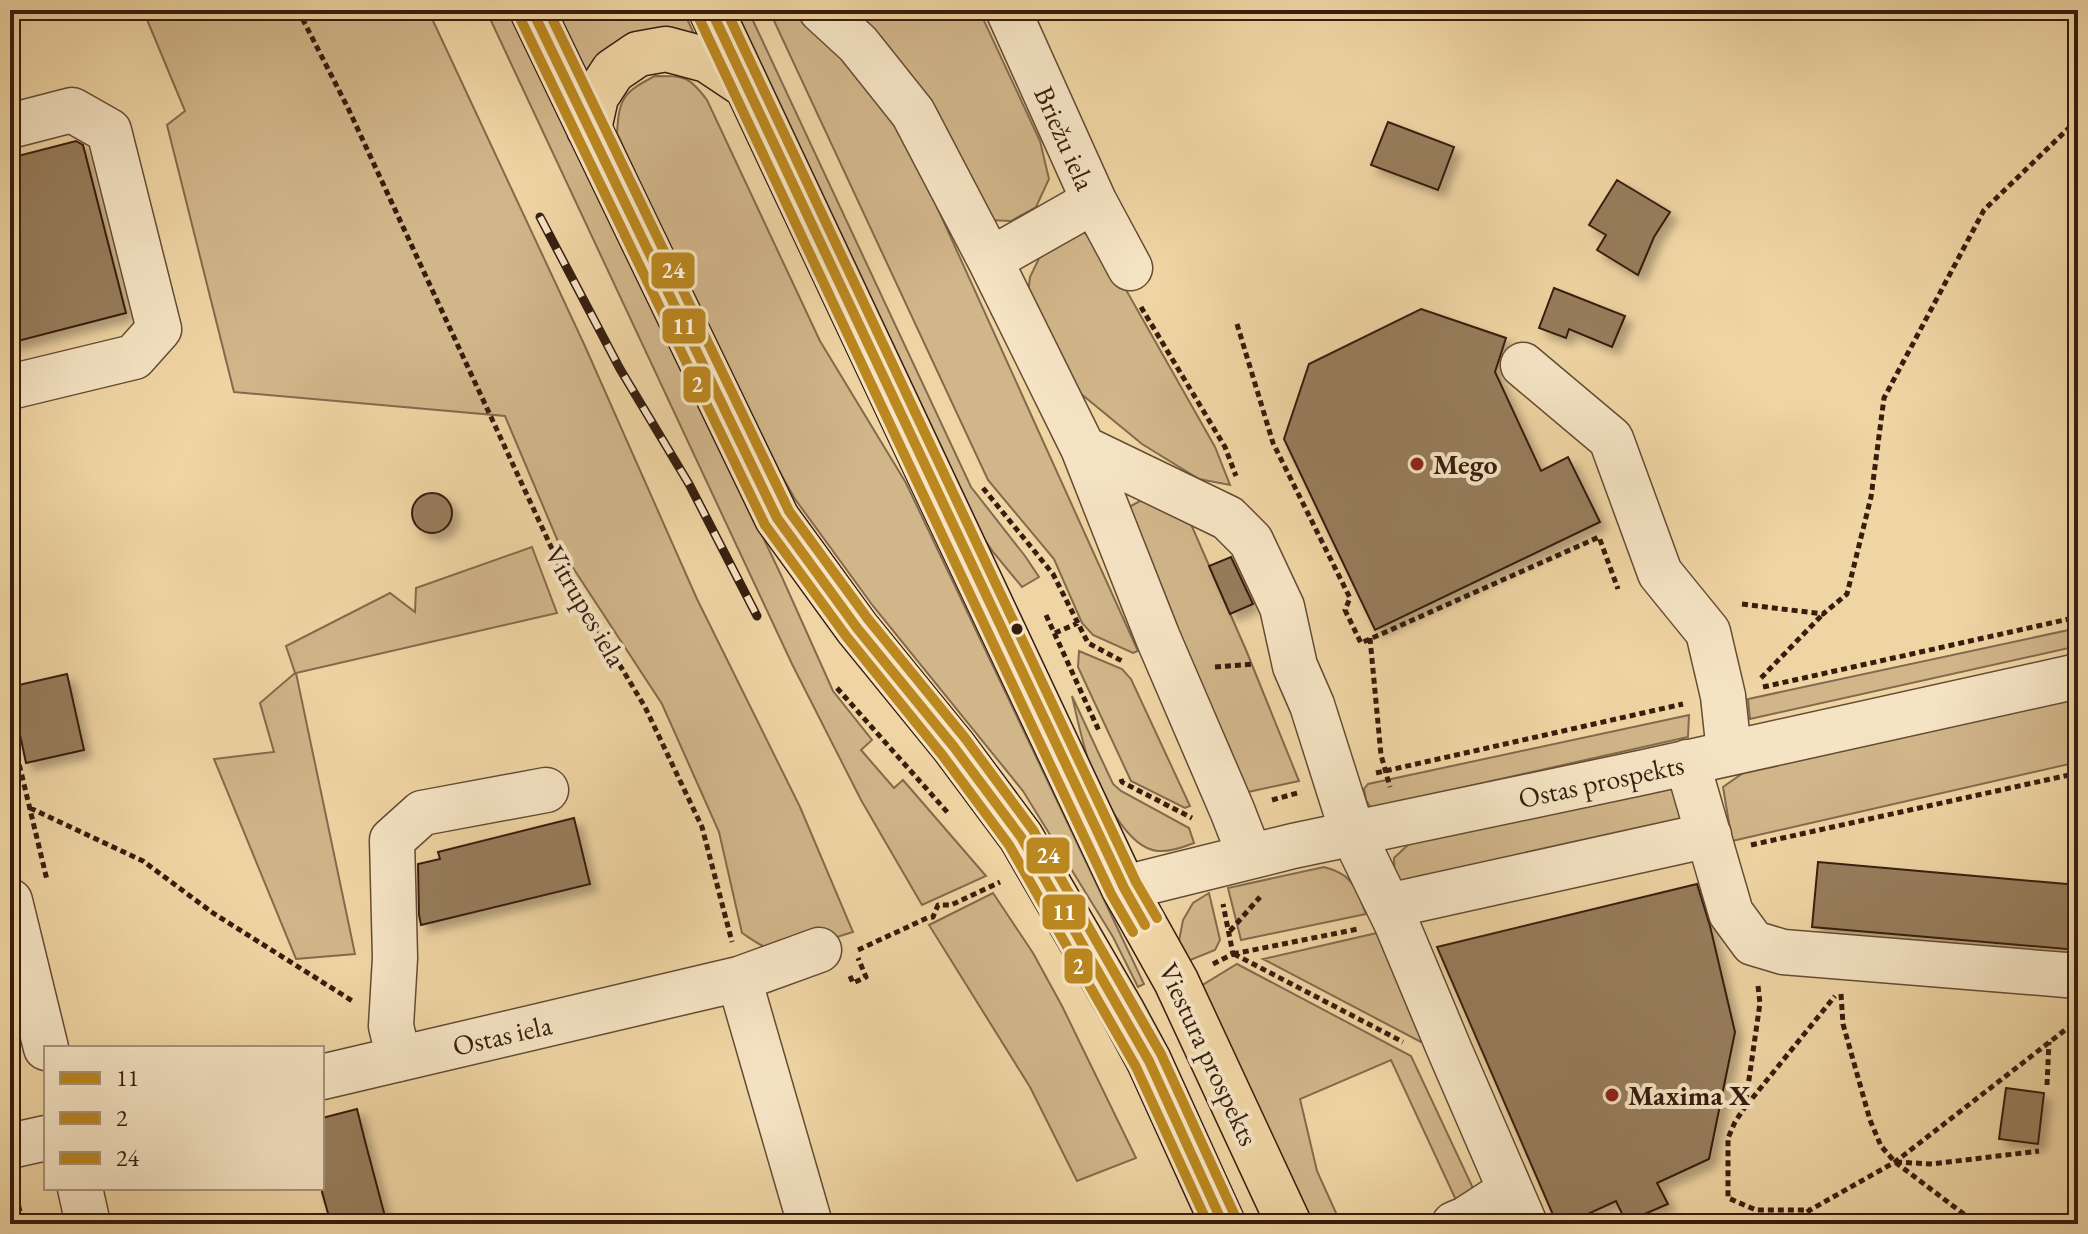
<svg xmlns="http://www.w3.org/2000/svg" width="2088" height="1234" font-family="'EB Garamond',serif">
	<defs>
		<filter id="shadow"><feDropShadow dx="7" dy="7" stdDeviation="4" flood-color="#0004"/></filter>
	</defs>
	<rect width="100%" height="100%" fill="#f0d5a4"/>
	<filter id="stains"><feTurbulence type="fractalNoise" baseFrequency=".0025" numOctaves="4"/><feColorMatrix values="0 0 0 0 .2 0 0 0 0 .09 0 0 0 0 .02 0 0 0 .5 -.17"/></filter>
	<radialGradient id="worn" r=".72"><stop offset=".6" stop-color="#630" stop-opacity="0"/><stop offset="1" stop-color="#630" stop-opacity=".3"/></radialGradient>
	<!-- green -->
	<path fill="#d1b68a" stroke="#846a4c" stroke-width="2" d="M 143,10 L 428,10 L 584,344 L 697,599 L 800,807 L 853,932 C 837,937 793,952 777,950 C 764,949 753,940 742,933 L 719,832 L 662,704 L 562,551 L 505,416 L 234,392 L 167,125 L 185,111 Z
		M 486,10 L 511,10 L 781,575 L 833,691 L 872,740 L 861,750 L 894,788 L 903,780 L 986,876 L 922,905 L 861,800 L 792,664 Z
		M 557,10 L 683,10 L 695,36 L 610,47 L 586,70 Z
		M 735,10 L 748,10 L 971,487 L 1025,556 L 1039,577 L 1022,587 L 993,552 L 973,522 Z
		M 769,10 L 798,10 L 811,22 L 889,113 L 923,176 L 1138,651 L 1133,653 L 1093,635 L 1082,623 L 1054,559 L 988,480 Z
		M 844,10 L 979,10 L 1040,141 L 1049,179 L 1036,207 L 1011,221 L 988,220 Z
		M 655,76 C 685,76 689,76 707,100 L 820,341 L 906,483 L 1144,984 L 1138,987 L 1113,937 L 1023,791 L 873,606 L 795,499 L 749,418 L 617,133 C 619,97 624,92 655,76 Z
		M 1084,232 L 1108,258 L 1215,447 L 1230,485 L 1199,479 L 1142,444 L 1074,388 L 1026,311 L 1030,277 L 1044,248 Z
		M 1140,501 L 1155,501 L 1187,515 L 1246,650 L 1299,781 L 1248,792 L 1123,528 L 1129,507 Z
		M 532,547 L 557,613 L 296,673 L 355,954 L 296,959 L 214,759 L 274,752 L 260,703 L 295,673 L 286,646 L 390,593 L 415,612 L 416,588 Z
		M 2078,628 L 2078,646 L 1750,719 L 1748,699 Z
		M 1079,651 L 1122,669 L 1131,679 L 1190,806 L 1185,808 L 1131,781 L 1078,667 Z
		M 1072,696 L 1113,784 L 1121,791 L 1189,828 L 1194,843 C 1184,847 1170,852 1158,851 C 1127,849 1098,789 1089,762 C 1082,741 1077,718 1072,696 Z
		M 2078,697 L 2078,762 L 1732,841 L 1723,787 L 1746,771 Z
		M 1689,715 L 1688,737 L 1371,808 L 1366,800 L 1364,789 L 1368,784 Z
		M 1679,784 L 1682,829 L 1408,888 C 1396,879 1394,873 1394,858 L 1410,843 Z
		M 1324,867 C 1354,875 1355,887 1366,914 L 1241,940 L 1228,888 Z
		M 993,893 L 1033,953 L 1062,1006 L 1136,1158 L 1077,1181 L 1030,1087 L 929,925 Z
		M 1209,893 L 1220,940 L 1215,950 L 1188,961 L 1179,941 L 1183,920 L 1193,903 Z
		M 1377,933 L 1425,1039 L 1421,1042 L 1263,959 Z
		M 1237,964 L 1411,1056 L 1472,1186 L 1473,1197 L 1466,1202 L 1455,1198 L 1391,1060 L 1300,1099 L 1317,1171 L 1341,1224 L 1312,1224 L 1201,986 Z"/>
	<!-- building -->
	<path fill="#977d5c" stroke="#371d0e" stroke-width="2" filter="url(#shadow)" d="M 1388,122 L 1454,147 L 1438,190 L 1371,165 Z
		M 76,141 L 83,145 L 126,313 L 10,343 L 10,158 Z
		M 1617,180 L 1670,212 L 1654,237 L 1638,275 L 1597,250 L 1606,235 L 1589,225 Z
		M 1554,288 L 1625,316 L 1612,347 L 1569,329 L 1566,338 L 1539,328 Z
		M 1421,309 L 1506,338 L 1495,372 L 1541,471 L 1568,457 L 1600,522 L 1375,630 L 1284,439 L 1309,364 Z
		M412 513a20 20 0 1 1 40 0a20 20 0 1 1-40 0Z
		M 1231,557 L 1253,604 L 1230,614 L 1209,566 Z
		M 67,674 L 84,750 L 26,763 L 10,687 Z
		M 574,818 L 590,884 L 421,925 L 419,915 L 418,864 L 440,859 L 438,852 Z
		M 1818,862 L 2078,885 L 2078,950 L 1812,927 Z
		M 1697,884 L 1710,926 L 1735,1032 L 1709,1159 L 1657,1183 L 1668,1204 L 1626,1222 L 1616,1201 L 1566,1224 L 1557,1224 L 1437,947 Z
		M 2006,1088 L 2044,1093 L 2038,1144 L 1999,1139 Z
		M 357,1109 L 365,1141 L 387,1224 L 331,1224 L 322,1192 L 322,1118 Z"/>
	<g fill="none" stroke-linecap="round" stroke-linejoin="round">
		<!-- minor casing -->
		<g stroke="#654b34" stroke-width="47">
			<path id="minor" d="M 821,10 L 858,44 L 913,113 L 990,260 L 1083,448 L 1228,518 L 1251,541 L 1282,607 L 1295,666 L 1312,705 L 1353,834 L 1396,922 L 1450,1051 L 1525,1224
				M 10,126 L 72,110 L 109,131 L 159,329 L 134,357 L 10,387
				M 1094,201 L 1130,268
				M 990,260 L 1094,201 L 1008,10
				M 1523,365 L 1611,439 L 1660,573 L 1708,632 L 1723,696 L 1729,752
				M 1083,448 L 1158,638 L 1232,810 L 1250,856
				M 1687,762 L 1731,913 L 1753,943 L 1783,952 L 2078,976
				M 1124,888 L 1293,846 L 1645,772 L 2078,676
				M 10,901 L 46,1048
				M 1388,906 L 1709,835
				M 739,979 L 810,1224
				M 399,1059 L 391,1026 L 395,958 L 392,840 L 422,813 L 546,790
				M 322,1077 L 739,979 L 819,950
				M 10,1146 L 46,1138
				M 80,1188 L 88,1224
				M 1454,1224 L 1466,1219 L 1509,1191"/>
		</g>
		<!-- major casing -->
		<g stroke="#371d0e" stroke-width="47">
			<path id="major" d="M 532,10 L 777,518 L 857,628 L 954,747 L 1021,837 L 1122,1011 L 1149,1061 L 1223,1224
				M 711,10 L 1124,888 L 1176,981 L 1289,1224
				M 589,129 L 596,97 L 613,71 L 638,54 L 666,49 L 707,60 L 746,86"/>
		</g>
		<!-- path -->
		<path stroke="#371d0e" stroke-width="5" stroke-dasharray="6 4" stroke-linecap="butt" d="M 298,10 L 348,108 L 559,564 L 645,707 L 702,827 L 732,942
			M 1141,307 L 1225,447 L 1236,476
			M 1237,324 L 1273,443 L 1350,598 L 1345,610 L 1361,643 L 1599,537 L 1618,589
			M 983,488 L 1053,574 L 1088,643 L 1122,661
			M 1742,604 L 1823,614 L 1847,594 L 1871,497 L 1884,398 L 1984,210 L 2077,120 L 2078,116
			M 1046,615 L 1100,733
			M 1055,633 L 1078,623
			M 1370,638 L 1381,755 L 1390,787
			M 1215,667 L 1253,664
			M 1761,678 L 1823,614
			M 1763,687 L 2078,617
			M 837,688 L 948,813
			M 10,726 L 47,880
			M 1376,773 L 1683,704
			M 1121,779 L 1122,782 L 1192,818
			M 1272,800 L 1301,792
			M 30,808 L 143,861 L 213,913 L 354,1002
			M 1751,845 L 2078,773
			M 1230,931 L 1260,897
			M 858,950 L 927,918 L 933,917 L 938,905 L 951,905 L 1000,882
			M 1233,954 L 1358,929
			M 1234,954 L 1403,1042
			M 1213,964 L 1233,954 L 1223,904
			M 850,976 L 853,983 L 866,977 L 858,958
			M 1758,986 L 1760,1003 L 1745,1107 L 1735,1122 L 1728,1138 L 1728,1198 L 1756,1210 L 1809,1210
			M 1841,994 L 1843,1024 L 1870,1120 L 1881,1146 L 1895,1162 L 1977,1224
			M 2047,1085 L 2049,1042
			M 1746,1106 L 1835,996
			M 1896,1162 L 1932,1164 L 2039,1151
			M 14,1186 L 23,1224
			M 1791,1224 L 1810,1210 L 1895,1162 L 2078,1020"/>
		<!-- minor -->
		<use href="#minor" stroke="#f5e4c4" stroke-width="44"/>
		<!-- major -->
		<use href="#major" stroke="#f0d5a4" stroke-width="44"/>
		<!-- rail casing -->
		<g stroke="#371d0e" stroke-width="9">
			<path id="rail" d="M 540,217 L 620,369 L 689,484 L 757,616"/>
		</g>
		<!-- rail -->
		<use href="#rail" stroke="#f5e4c4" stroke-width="6" stroke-dasharray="18" stroke-linecap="butt"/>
		<!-- bus-1 casing -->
		<g stroke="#f5e4c4" stroke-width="16">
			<path id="bus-1" d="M 532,10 L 777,518 L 857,628 L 954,747 L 1021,837 L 1149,1061 L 1223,1224
				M 711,10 L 1124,888 L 1145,925"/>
		</g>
		<!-- bus-2 casing -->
		<g stroke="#f5e4c4" stroke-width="16">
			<path id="bus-2" d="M 519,16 L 765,525 L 846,636 L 943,756 L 1009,845 L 1136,1067 L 1208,1224
				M 698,16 L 1111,894 L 1133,932"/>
		</g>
		<!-- bus-3 casing -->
		<g stroke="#f5e4c4" stroke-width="16">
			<path id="bus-3" d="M 548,10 L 789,511 L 868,619 L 965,738 L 1033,830 L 1161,1054 L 1236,1218
				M 726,10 L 1136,882 L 1157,918"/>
		</g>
		<!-- bus-1 -->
		<use href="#bus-1" stroke="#bb8720" stroke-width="10"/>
		<!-- bus-2 -->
		<use href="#bus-2" stroke="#bb8720" stroke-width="10"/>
		<!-- bus-3 -->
		<use href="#bus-3" stroke="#bb8720" stroke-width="10"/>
	</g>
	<!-- markers -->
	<g fill="#8f2418" stroke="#f5e4c4" stroke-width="3">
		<circle cx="1417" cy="464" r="8"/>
		<circle cx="1612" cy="1095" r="8"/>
	</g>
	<circle fill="#371d0e" stroke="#f5e4c4" stroke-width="3" cx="1017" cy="629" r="7"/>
	<g text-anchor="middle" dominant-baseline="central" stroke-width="8" stroke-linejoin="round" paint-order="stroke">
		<!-- street labels -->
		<g font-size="28" fill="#371d0e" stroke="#f5e4c4">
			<text transform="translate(1065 138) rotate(66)">Briežu iela</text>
			<text transform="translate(586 606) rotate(60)">Vitrupes iela</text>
			<text transform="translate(1601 781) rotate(-12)">Ostas prospekts</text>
			<text transform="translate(502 1035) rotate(-13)">Ostas iela</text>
			<text transform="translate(1209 1054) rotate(65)">Viestura prospekts</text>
		</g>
		<!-- poi labels -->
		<g font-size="28" font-weight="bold" fill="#371d0e" stroke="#f5e4c4" text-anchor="start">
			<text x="1433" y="464">Mego</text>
			<text x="1628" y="1095">Maxima X</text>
		</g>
	</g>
	<g stroke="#f5e4c4" stroke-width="3">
		<rect x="650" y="251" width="46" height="39" rx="8" fill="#bb8720"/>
		<rect x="661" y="307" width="46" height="38" rx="8" fill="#bb8720"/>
		<rect x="682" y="365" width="30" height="39" rx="8" fill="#bb8720"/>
		<rect x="1025" y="836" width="46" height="39" rx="8" fill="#bb8720"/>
		<rect x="1041" y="893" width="46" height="38" rx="8" fill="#bb8720"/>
		<rect x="1063" y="947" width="31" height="38" rx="8" fill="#bb8720"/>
	</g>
	<g font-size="22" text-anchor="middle" font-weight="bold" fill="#fff">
		<text x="673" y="278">24</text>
		<text x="684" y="334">11</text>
		<text x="697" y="392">2</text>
		<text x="1048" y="863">24</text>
		<text x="1064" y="920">11</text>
		<text x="1078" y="974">2</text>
	</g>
	<!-- margin -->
	<rect width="2088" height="1234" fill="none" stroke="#f0d5a4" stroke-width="40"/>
	<rect x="12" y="12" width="2064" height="1210" fill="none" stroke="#371d0e" stroke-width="4"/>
	<rect x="20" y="20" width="2048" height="1194" fill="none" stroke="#371d0e" stroke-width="2"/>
	<!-- legend -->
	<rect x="44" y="1046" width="280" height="144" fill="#f5e4c4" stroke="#a9947b" stroke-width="2"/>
	<rect x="60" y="1072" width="40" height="12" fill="#bb8720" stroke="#a9947b" stroke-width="2"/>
	<text x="116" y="1086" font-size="24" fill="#371d0e">11</text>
	<rect x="60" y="1112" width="40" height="12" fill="#bb8720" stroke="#a9947b" stroke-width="2"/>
	<text x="116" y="1126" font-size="24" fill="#371d0e">2</text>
	<rect x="60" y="1152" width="40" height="12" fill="#bb8720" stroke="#a9947b" stroke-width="2"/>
	<text x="116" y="1166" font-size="24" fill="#371d0e">24</text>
	<rect width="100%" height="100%" filter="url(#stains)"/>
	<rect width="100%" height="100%" fill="url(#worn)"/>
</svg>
